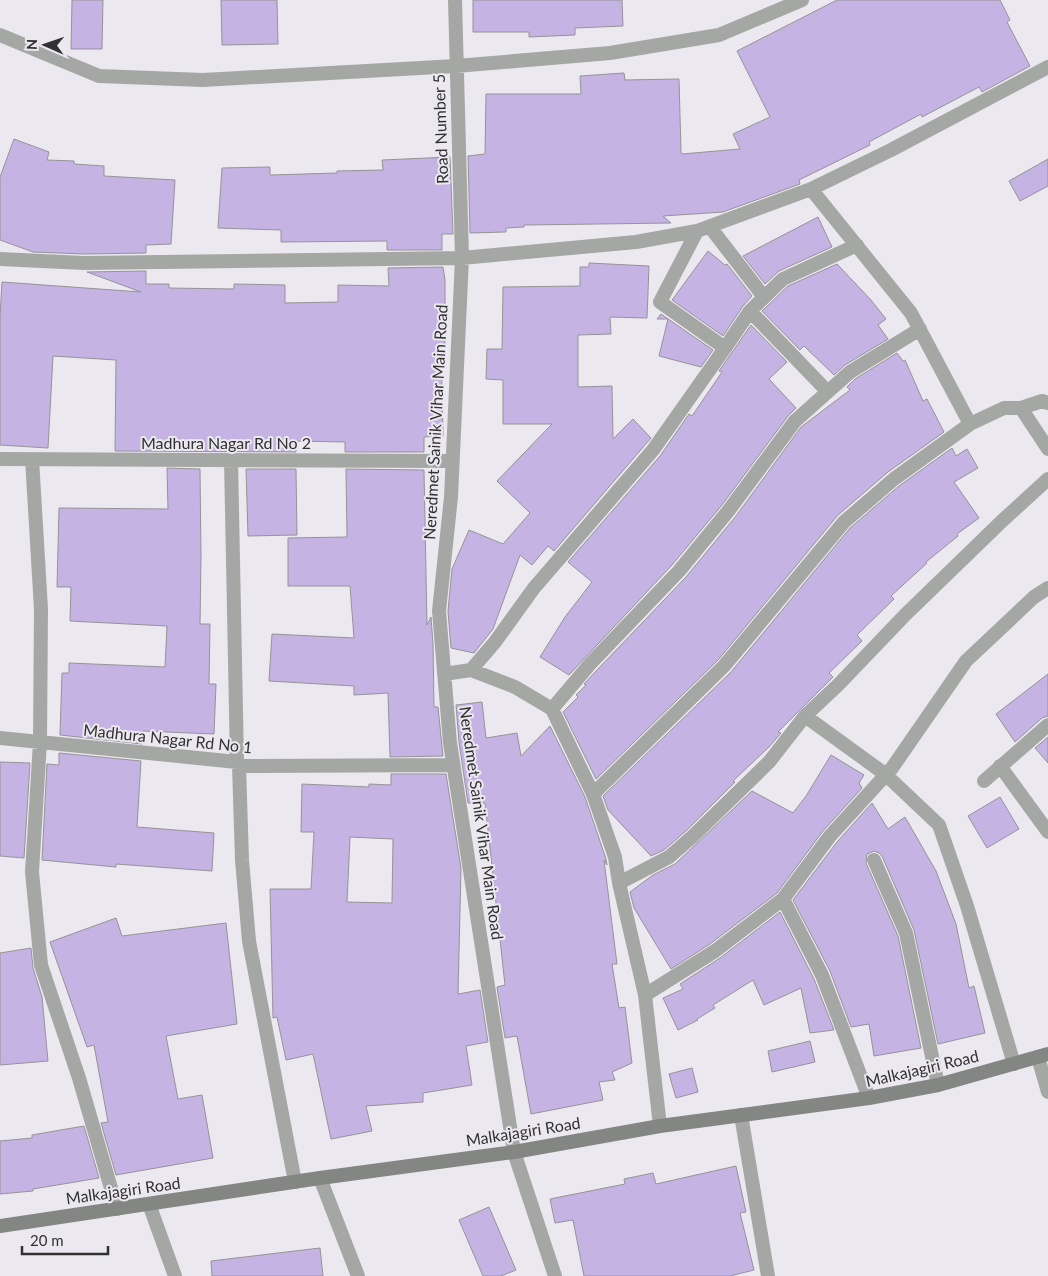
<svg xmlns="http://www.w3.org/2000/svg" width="1048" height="1276" font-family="Lato,sans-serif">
	<rect width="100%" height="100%" fill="#ebe9ef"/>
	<!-- building -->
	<path fill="#c5b3e4" stroke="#959398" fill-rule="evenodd" d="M 72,0 L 103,0 L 102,49 L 71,49 Z
		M 221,0 L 277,0 L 278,44 L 222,45 Z
		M 473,0 L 622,0 L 623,26 L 575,28 L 575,35 L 529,37 L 529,32 L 473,32 Z
		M 837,0 L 1000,0 L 1010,20 L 1007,22 L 1030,66 L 982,92 L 979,87 L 922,117 L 921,114 L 869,142 L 870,145 L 799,180 L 800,184 L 723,212 L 663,216 L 671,223 L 524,225 L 524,227 L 506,228 L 506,232 L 470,233 L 468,156 L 485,154 L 486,94 L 581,94 L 580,76 L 624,73 L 625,80 L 679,79 L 681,152 L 682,154 L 740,149 L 733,134 L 770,117 L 737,51 Z
		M 14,139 L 49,152 L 47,160 L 74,161 L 74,164 L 104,166 L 104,176 L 175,180 L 171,244 L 146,245 L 146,253 L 84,254 L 33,252 L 0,240 L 0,177 Z
		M 450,157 L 453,234 L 442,234 L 442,250 L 387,250 L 387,241 L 281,242 L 281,230 L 218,228 L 222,168 L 270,167 L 270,175 L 337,173 L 337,171 L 383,170 L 382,160 Z
		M 1048,159 L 1048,186 L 1020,201 L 1009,181 Z
		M 818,217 L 832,247 L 779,271 L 765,284 L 743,256 Z
		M 708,251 L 725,265 L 727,264 L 752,296 L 743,306 L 723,336 L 672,300 Z
		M 589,263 L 649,266 L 647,318 L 610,317 L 611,334 L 578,335 L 578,387 L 612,386 L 613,439 L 633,419 L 651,438 L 554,551 L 548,546 L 532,565 L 520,555 L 493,629 L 474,653 L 451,648 L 448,611 L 452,569 L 469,530 L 503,544 L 530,513 L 497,481 L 552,424 L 503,424 L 503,380 L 486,379 L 487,349 L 502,349 L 503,287 L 580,286 L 580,267 L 589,267 Z
		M 837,264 L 871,300 L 886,319 L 878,325 L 888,339 L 845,365 L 834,375 L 804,346 L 800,350 L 762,311 L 788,286 Z
		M 443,267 L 445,280 L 445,344 L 441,344 L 443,436 L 424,437 L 424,452 L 345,452 L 345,442 L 296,441 L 296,452 L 115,451 L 116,360 L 53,356 L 48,448 L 0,445 L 0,316 L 2,282 L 141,292 L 87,272 L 146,271 L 146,284 L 169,284 L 169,288 L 234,289 L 234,284 L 285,285 L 285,303 L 338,302 L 338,285 L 389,286 L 388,268 Z
		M 661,314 L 713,350 L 701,367 L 659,356 L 668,319 L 657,319 Z
		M 751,325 L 787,362 L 769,379 L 796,408 L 788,416 L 722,505 L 672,565 L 569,675 L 540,657 L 565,617 L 592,582 L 568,562 L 660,456 L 689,414 L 692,416 L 722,372 L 719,371 Z
		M 897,353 L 903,361 L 905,360 L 923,401 L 927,399 L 944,432 L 888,472 L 838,515 L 718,660 L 596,779 L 563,712 L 578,697 L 576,695 L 586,685 L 584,684 L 597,670 L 686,577 L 736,516 L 801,427 L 850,390 L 847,387 L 855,379 Z
		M 952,448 L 956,456 L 967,449 L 978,468 L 954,482 L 979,518 L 957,534 L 958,536 L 926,562 L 927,563 L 891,596 L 894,599 L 857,635 L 862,641 L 829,673 L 833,677 L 778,732 L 781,733 L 769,747 L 733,781 L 735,782 L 686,831 L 664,850 L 651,856 L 608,810 L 603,796 L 731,672 L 850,528 L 899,486 Z
		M 167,468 L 200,469 L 201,556 L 200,624 L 210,624 L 209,684 L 216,684 L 214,734 L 143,731 L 142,744 L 60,735 L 62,673 L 69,673 L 69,663 L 165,667 L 167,626 L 70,621 L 71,587 L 57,587 L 59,508 L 168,509 Z
		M 246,469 L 296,469 L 297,535 L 248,536 Z
		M 346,469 L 424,470 L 427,625 L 431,617 L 433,644 L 434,707 L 438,707 L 443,756 L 390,757 L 388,693 L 354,695 L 354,686 L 269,681 L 272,634 L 354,638 L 350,586 L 288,586 L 288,538 L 347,537 Z
		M 1048,674 L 1048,716 L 1042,718 L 1015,742 L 996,714 Z
		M 482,702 L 486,738 L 517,733 L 521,756 L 550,726 L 585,797 L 606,859 L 607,865 L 604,860 L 617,964 L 612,964 L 619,1008 L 625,1007 L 632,1063 L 612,1072 L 615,1080 L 599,1082 L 603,1100 L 531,1114 L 517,1036 L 505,1038 L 497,987 L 505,985 L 485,803 L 468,803 L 459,742 L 456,705 Z
		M 1048,737 L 1048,763 L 1035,748 Z
		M 59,753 L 141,761 L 137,827 L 214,833 L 212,871 L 116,864 L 116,867 L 42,860 L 47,764 L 59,765 Z
		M 831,755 L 864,775 L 859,783 L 862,788 L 823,831 L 777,893 L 710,944 L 671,969 L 634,908 L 630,892 L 653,875 L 675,864 L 752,791 L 793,813 L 806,796 Z
		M 0,762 L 30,763 L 24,858 L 0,856 Z
		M 391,774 L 446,774 L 461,868 L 458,994 L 480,990 L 488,1042 L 466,1046 L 472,1085 L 423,1093 L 423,1102 L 366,1106 L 372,1131 L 331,1139 L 313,1054 L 286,1060 L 277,1017 L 273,1018 L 270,889 L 311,889 L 314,832 L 301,832 L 302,784 L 369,787 L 369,784 L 391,785 ZM 350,837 L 393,839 L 392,903 L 347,902 Z
		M 1000,797 L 1019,829 L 987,848 L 968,816 Z
		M 872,803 L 888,829 L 905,817 L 936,871 L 956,924 L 969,988 L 974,986 L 985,1033 L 938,1044 L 914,930 L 882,856 L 879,853 L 874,851 L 867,854 L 866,863 L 898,936 L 921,1048 L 874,1056 L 869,1024 L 851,1027 L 830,971 L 793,900 L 837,842 Z
		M 780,912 L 814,979 L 834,1030 L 810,1033 L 801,988 L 764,1005 L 753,980 L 713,1005 L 715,1008 L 697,1019 L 698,1020 L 678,1030 L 663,998 L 683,989 L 680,984 L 720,958 Z
		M 116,918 L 122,936 L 226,923 L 237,1024 L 166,1036 L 178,1099 L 202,1095 L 213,1158 L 116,1175 L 101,1123 L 108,1122 L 94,1045 L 87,1047 L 50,942 Z
		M 31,948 L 33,968 L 42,997 L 48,1061 L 0,1065 L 0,953 Z
		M 810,1041 L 815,1062 L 772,1072 L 768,1051 Z
		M 692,1068 L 698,1092 L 676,1098 L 669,1074 Z
		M 84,1126 L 99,1178 L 33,1189 L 33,1191 L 0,1194 L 0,1141 L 32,1138 L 32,1135 Z
		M 736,1166 L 746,1212 L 740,1213 L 754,1270 L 730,1276 L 584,1276 L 573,1220 L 555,1223 L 550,1199 L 625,1184 L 624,1179 L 653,1173 L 656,1184 Z
		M 489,1207 L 516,1270 L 501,1276 L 483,1276 L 459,1220 Z
		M 320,1248 L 323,1276 L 212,1276 L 211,1261 Z"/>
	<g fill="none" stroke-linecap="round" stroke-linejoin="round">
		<!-- minor -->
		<path stroke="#a5a7a4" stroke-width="14" d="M 455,0 L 462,258 L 451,497 L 439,611 L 450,743 L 514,1152 L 555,1276
			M 0,35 L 99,76 L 203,80 L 456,66 L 610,53 L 719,35 L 802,0
			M 710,227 L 764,297
			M 0,259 L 84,263 L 462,258 L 636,242 L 697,231 L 811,189 L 891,150 L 1048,67
			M 750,311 L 783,279 L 857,245
			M 725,348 L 750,311 L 827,391
			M 1021,408 L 1048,449
			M 970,424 L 1004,408 L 1021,408 L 1042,401 L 1048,403
			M 0,459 L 451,461
			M 32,459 L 41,609 L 40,742 L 32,872 L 41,965 L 79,1078 L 117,1209
			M 231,459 L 237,762
			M 471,670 L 495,642 L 534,588 L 653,450 L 725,348 L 660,302 L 697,231
			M 444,674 L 471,670 L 515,687 L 552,709 L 593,794 L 724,666 L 844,522 L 894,479 L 970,424 L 911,313 L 811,189
			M 552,709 L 590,664 L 679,571 L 729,510 L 795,421 L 850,372 L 920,329
			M 805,716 L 885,774 L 939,825 L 967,906 L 1014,1064
			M 0,738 L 237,762 L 239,766 L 453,765
			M 239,766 L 242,860 L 249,941 L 295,1182
			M 1000,766 L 1048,832
			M 984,781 L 1048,725
			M 593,794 L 615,857 L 619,883 L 645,995
			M 874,860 L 906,933 L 938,1085
			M 619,883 L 669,857 L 692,837 L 769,762 L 805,716 L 839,684 L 905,615 L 1002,521 L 1048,479
			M 783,899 L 822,975 L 869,1098
			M 1038,1057 L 1048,1092
			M 741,1115 L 768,1276
			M 660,1126 L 645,995 L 715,951 L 783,899 L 830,836 L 892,768 L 966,661 L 1034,597 L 1048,588
			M 320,1178 L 358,1276
			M 149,1204 L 175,1276"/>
		<!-- secondary -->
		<path stroke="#848683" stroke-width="14" d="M 0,1226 L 320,1178 L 514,1152 L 660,1126 L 869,1098 L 938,1085 L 1048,1054"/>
	</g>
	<g text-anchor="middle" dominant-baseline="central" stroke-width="4" stroke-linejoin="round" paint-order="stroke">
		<!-- street labels -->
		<g font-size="16" fill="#313032" stroke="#ebe9ef">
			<text transform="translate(440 129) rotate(-92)">Road Number 5</text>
			<text transform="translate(435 422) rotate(-87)">Neredmet Sainik Vihar Main Road</text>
			<text x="226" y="442">Madhura Nagar Rd No 2</text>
			<text transform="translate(168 738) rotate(6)">Madhura Nagar Rd No 1</text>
			<text transform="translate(482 823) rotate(82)">Neredmet Sainik Vihar Main Road</text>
			<text transform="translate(922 1068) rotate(-13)">Malkajagiri Road</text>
			<text transform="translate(523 1131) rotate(-9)">Malkajagiri Road</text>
			<text transform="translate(123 1190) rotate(-8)">Malkajagiri Road</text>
		</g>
	</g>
	<!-- north arrow -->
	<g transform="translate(45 45) rotate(272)" stroke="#ebe9ef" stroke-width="4" paint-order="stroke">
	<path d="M0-4L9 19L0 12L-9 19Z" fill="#313032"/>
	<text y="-8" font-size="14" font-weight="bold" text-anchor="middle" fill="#313032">N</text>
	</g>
	<!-- scale -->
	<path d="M22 1246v8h86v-8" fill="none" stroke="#313032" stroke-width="2.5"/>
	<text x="30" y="1246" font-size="15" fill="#313032" stroke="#ebe9ef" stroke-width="4" paint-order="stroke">20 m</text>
</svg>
